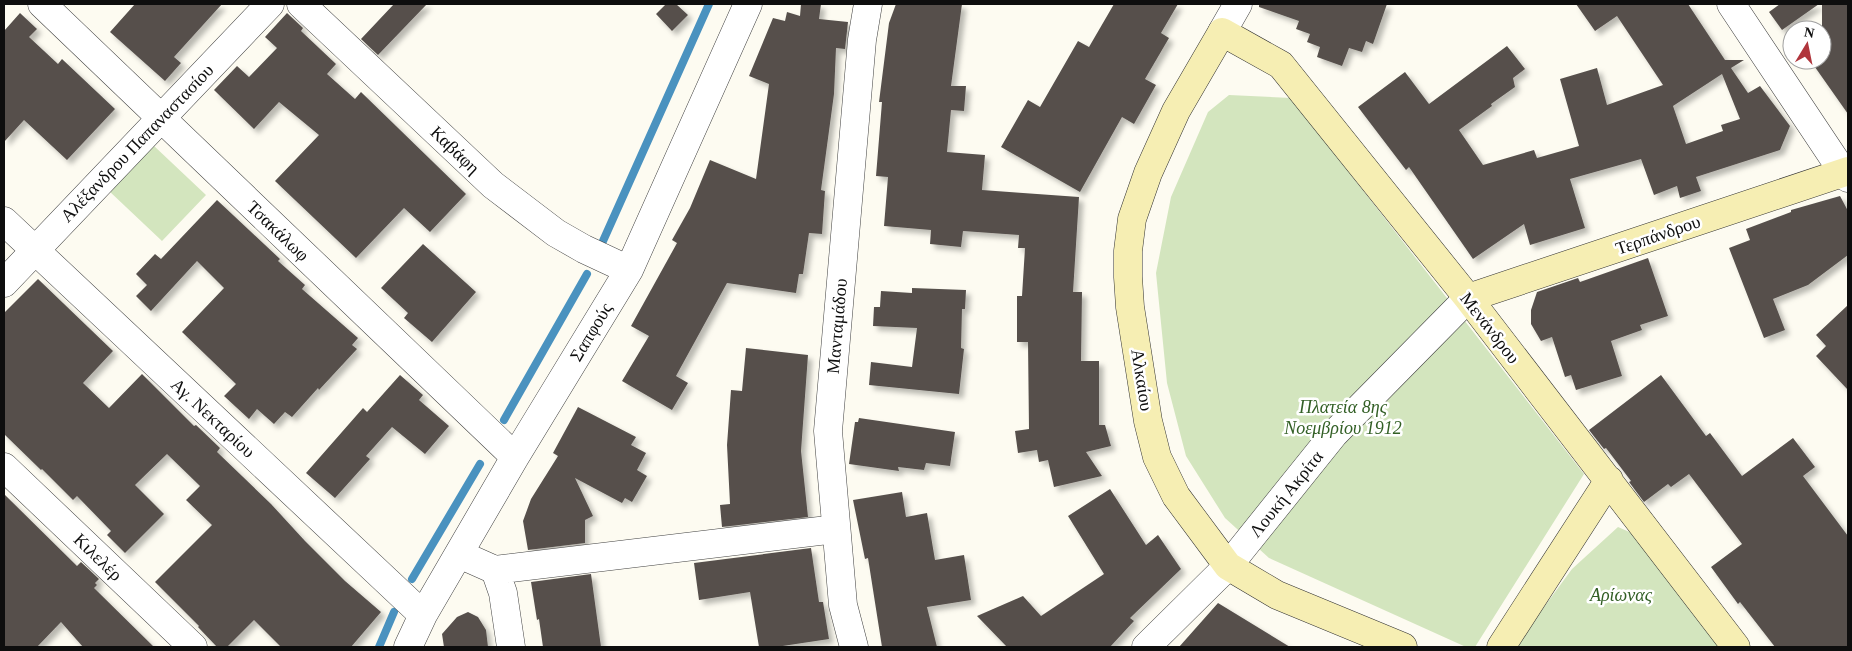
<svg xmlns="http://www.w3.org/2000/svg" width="1852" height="651" font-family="Georgia,serif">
	<defs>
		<filter id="shadow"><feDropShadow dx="4.5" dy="4.5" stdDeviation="2.5" flood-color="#0004"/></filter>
	</defs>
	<rect width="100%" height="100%" fill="#fdfbf1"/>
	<!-- green -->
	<path fill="#d3e5be" d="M 1229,95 L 1291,98 L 1584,474 L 1475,647 L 1466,647 L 1269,558 L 1225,518 L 1186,456 L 1167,383 L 1156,273 L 1171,197 L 1208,112 Z
		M 153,145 L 206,195 L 162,241 L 108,190 Z
		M 1618,527 L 1641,537 L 1726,647 L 1518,647 L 1530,626 L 1572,569 Z"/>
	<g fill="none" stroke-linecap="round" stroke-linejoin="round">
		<!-- stream -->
		<path stroke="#4a92bf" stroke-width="8" d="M 603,241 L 709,4
			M 504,420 L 587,274
			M 412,579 L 480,464
			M 379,647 L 394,612"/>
	</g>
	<!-- building -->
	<path fill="#56504c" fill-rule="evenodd" filter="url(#shadow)" d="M 135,4 L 222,4 L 174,57 L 181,63 L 165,81 L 110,32 Z
		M 394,4 L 427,4 L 378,55 L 361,39 Z
		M 666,4 L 676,4 L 688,15 L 672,31 L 656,14 Z
		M 801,4 L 821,4 L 819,19 L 848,22 L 845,49 L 836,48 L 834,94 L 821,190 L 825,191 L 822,234 L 809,233 L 803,274 L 799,274 L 796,293 L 727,283 L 676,376 L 688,383 L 672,410 L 622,381 L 649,336 L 631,326 L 677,243 L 672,240 L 690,208 L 710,160 L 756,179 L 769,84 L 749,76 L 773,18 L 785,21 L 787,12 L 800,16 Z
		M 896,4 L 962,4 L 951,86 L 966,86 L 964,111 L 951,110 L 947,152 L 985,155 L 982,190 L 1079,197 L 1073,292 L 1082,292 L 1081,361 L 1099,361 L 1099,425 L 1105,425 L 1111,446 L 1086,452 L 1102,476 L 1054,487 L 1048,460 L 1039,462 L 1037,450 L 1018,453 L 1015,431 L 1029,429 L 1028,342 L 1017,342 L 1017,296 L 1022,296 L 1025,248 L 1018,248 L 1019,235 L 963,231 L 961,247 L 930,244 L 931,230 L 884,226 L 888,177 L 876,176 L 882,102 L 879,102 L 889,23 Z
		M 1114,4 L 1178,4 L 1161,33 L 1169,38 L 1145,79 L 1156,85 L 1134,124 L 1122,117 L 1080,192 L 1001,147 L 1028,100 L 1040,107 L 1078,41 L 1089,47 Z
		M 1259,4 L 1387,4 L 1373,44 L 1366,41 L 1362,52 L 1349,48 L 1342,66 L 1317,57 L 1320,47 L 1307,42 L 1310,34 L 1296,29 L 1299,21 L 1259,7 Z
		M 1576,4 L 1688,4 L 1725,60 L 1744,60 L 1731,68 L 1748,93 L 1760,86 L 1790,126 L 1780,150 L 1696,177 L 1701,191 L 1680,198 L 1677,186 L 1654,195 L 1641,159 L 1570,179 L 1585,228 L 1530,245 L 1524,224 L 1473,259 L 1409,167 L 1406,170 L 1358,107 L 1405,72 L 1429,104 L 1507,46 L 1525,69 L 1513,78 L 1515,87 L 1491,104 L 1492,106 L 1459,130 L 1483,165 L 1534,150 L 1537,158 L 1579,146 L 1560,79 L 1597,68 L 1607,105 L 1663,85 L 1617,16 L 1595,31 ZM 1722,74 L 1740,119 L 1721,125 L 1723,131 L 1686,144 L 1673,106 Z
		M 1780,4 L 1819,4 L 1782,30 L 1769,12 Z
		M 1822,4 L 1848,4 L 1848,114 L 1810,60 L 1822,60 Z
		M 20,13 L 37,29 L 29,37 L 58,64 L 62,59 L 115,109 L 67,160 L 24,120 L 4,142 L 4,31 Z
		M 287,13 L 303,28 L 301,31 L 336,64 L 327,74 L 355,99 L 361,92 L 466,194 L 430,232 L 404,208 L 356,258 L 275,181 L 319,135 L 279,102 L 254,129 L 214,90 L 237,66 L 249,77 L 277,48 L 265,37 Z
		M 1840,196 L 1848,211 L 1848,255 L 1808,285 L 1773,299 L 1785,330 L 1764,338 L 1729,248 L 1750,240 L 1746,229 L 1791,212 L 1791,210 Z
		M 217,200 L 280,259 L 278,261 L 305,285 L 302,289 L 358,338 L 352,345 L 357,349 L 319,390 L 318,388 L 292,417 L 285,412 L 274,424 L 257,409 L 249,419 L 224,396 L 236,384 L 182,332 L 224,288 L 197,261 L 151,311 L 136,296 L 147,285 L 136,274 L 155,254 L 161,259 Z
		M 423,244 L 476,292 L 432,342 L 404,318 L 408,313 L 381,288 Z
		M 1648,258 L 1668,316 L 1640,325 L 1642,330 L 1611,341 L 1622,376 L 1576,390 L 1571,375 L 1565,377 L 1552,337 L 1541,341 L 1531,324 L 1531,310 L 1537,292 L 1578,278 L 1580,282 Z
		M 38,279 L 113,351 L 83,383 L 109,408 L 142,374 L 194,426 L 196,425 L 220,448 L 217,452 L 271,504 L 305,541 L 345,581 L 381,612 L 351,647 L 281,647 L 254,620 L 227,647 L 217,647 L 198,627 L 199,626 L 155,582 L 212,525 L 186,500 L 200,486 L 167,454 L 135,485 L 164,514 L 125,553 L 107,535 L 111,531 L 77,496 L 73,500 L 42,469 L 41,470 L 4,434 L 4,313 Z
		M 912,288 L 966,290 L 965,309 L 962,309 L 961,348 L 964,349 L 959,394 L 869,385 L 871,362 L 912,367 L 917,328 L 873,326 L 874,307 L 880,307 L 881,291 L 912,293 Z
		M 1848,305 L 1848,390 L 1816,356 L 1826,346 L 1816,335 Z
		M 746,348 L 808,355 L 801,451 L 808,517 L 722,527 L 720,505 L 730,504 L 727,445 L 731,390 L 742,391 Z
		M 400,375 L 423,395 L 419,400 L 449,426 L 425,454 L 392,427 L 366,456 L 370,459 L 335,498 L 306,473 L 363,408 L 367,412 Z
		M 1661,375 L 1706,436 L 1710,433 L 1742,476 L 1793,438 L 1815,467 L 1803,476 L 1848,536 L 1848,647 L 1775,647 L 1740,602 L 1738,604 L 1711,567 L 1742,544 L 1689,474 L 1671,487 L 1668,484 L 1644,502 L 1629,482 L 1631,481 L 1606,448 L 1604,449 L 1589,430 Z
		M 578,407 L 636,437 L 631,445 L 646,453 L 637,470 L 647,476 L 632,502 L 625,498 L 622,503 L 575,478 L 593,516 L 585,520 L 585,543 L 528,550 L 523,521 L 531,499 L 558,456 L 553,453 Z
		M 859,418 L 955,432 L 950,466 L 926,463 L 924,470 L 898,467 L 899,471 L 849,464 L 855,422 L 858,422 Z
		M 1110,489 L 1146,545 L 1158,535 L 1181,569 L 1130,618 L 1134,621 L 1110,647 L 1007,647 L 977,616 L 1023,596 L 1041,616 L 1104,574 L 1068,516 Z
		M 902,492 L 906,517 L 927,513 L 935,560 L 964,555 L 971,600 L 927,607 L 937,647 L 882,647 L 868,558 L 865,559 L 853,500 Z
		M 4,494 L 77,566 L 81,562 L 99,579 L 95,583 L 97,585 L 94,588 L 154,647 L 83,647 L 61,622 L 37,647 L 4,647 Z
		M 811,548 L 819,602 L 823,602 L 829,639 L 776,647 L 759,647 L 750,592 L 699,600 L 694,563 Z
		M 591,574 L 601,647 L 543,647 L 539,619 L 537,620 L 531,582 Z
		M 1218,603 L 1290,647 L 1179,647 Z
		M 468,612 L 478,617 L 486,630 L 488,647 L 444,647 L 442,634 L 457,617 Z"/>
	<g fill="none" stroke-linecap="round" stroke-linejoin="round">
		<!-- street casing -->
		<g stroke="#414141" stroke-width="29">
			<path id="street" d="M 42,4 L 515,457
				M 301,4 L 493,185 L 556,233 L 584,249 L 629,270
				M 1731,4 L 1843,172 L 1848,178
				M 1222,32 L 1238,4
				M 4,221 L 423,615
				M 4,283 L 270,4
				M 4,467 L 193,647
				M 459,554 L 495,570 L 503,593 L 511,647
				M 495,570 L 836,529
				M 408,647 L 423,615 L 515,457 L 629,270 L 748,4
				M 854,647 L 843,605 L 828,431 L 862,40 L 868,4
				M 1146,647 L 1228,566 L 1334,434 L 1468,298"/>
		</g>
		<!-- secondary casing -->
		<g stroke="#303030" stroke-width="29">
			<path id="secondary" d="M 1468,298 L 1848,171
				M 1403,647 L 1277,595 L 1228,566 L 1176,496 L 1157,457 L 1148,421 L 1130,307 L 1128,277 L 1128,251 L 1132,219 L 1148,173 L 1176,111 L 1222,32 L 1281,65 L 1468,298 L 1736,647
				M 1501,647 L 1609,480"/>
		</g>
		<!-- street -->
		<use href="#street" stroke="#fff" stroke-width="28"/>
		<!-- secondary -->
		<use href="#secondary" stroke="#f6eeb3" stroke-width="28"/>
	</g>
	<g text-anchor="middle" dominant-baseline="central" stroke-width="5" stroke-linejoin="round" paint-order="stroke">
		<!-- street labels -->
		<g font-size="18" fill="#0e0e0e" stroke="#fff">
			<text transform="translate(137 143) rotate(-46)">Αλέξανδρου Παπαναστασίου</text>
			<text transform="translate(455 150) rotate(44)">Καβάφη</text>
			<text transform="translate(278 231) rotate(44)">Τσακάλωφ</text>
			<text transform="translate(1658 235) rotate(-19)">Τερπάνδρου</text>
			<text transform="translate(837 326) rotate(-85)">Μανταμάδου</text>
			<text transform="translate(1490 328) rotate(52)">Μενάνδρου</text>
			<text transform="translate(591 332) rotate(-59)">Σαπφούς</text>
			<text transform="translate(1142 380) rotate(81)">Αλκαίου</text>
			<text transform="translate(213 418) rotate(43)">Αγ. Νεκταρίου</text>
			<text transform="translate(1286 494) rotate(-51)">Λουκή Ακρίτα</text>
			<text transform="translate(98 557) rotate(44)">Κιλελέρ</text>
		</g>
		<!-- park labels -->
		<g font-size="18" font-style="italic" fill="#325f25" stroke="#fff">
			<text x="1343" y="407">Πλατεία 8ης<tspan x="1343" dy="21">Νοεμβρίου 1912</tspan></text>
			<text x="1621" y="595">Αρίωνας</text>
		</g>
	</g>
	<!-- border -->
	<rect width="1852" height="651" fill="none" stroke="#0e0e0e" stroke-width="10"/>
	<!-- north arrow -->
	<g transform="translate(1807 45) rotate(10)"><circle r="24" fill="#ffffff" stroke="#9f9f9f"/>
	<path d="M0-4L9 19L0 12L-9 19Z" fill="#b0353c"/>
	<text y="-8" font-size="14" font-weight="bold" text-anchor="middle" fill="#0e0e0e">N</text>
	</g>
</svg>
